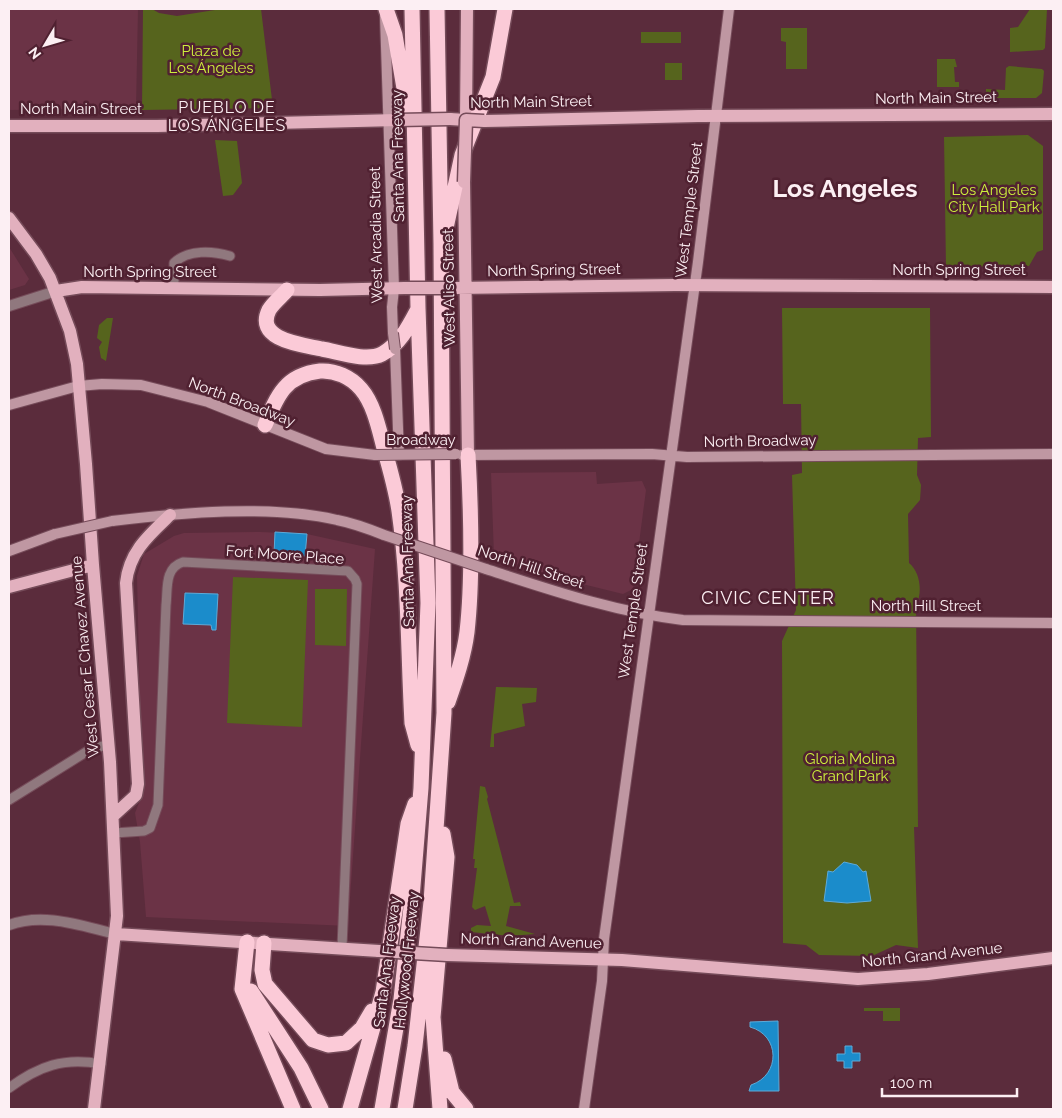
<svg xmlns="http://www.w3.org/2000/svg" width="1062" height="1118" font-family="Raleway,sans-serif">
	<rect width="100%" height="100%" fill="#5b2c3c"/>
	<!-- built -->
	<path fill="#6b3346" d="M 9,9 L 138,9 L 136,108 L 9,110 Z
		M 9,247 L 29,279 L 25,285 L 9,290 Z
		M 596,472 L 597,484 L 642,481 L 646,490 L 633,589 L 623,594 L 554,577 L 494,556 L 491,473 Z
		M 260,532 L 307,534 L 375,549 L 348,926 L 146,917 L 140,842 L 135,813 L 142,795 L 137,576 L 144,554 L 174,536 L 184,533 Z"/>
	<!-- green -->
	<path fill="#56641d" d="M 143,9 L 152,9 L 159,13 L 177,16 L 221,9 L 261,9 L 273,108 L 142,110 Z
		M 1030,9 L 1047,9 L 1045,48 L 1043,50 L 1010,52 L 1010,28 L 1018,27 Z
		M 781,28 L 807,28 L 807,69 L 786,69 L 786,42 L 781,41 Z
		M 641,32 L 681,32 L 681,43 L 641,43 Z
		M 937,59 L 955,59 L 957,67 L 954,67 L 955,82 L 959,82 L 959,87 L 937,87 Z
		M 665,63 L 682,63 L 682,80 L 665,80 Z
		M 1009,66 L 1042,69 L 1044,71 L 1042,93 L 1036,98 L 986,98 L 986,89 L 1005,90 L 1006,68 Z
		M 1028,135 L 1043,146 L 1043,250 L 1037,252 L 1029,266 L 946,267 L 944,137 Z
		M 215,140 L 237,141 L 242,183 L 233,195 L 223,196 Z
		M 782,308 L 930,308 L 931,437 L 918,438 L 917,475 L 921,485 L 920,500 L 908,514 L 909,563 C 920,572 923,592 916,605 L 918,827 L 914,827 L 918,948 L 896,945 L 872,956 L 819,955 L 806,945 L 783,943 L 782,641 L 796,610 L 792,475 L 802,473 L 801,404 L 783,404 Z
		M 107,318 L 113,318 L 106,361 L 101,358 L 99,347 L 102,342 L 97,338 L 99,325 Z
		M 233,577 L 308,580 L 302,727 L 227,723 Z
		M 315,589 L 347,589 L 346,646 L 315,645 Z
		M 496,687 L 537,688 L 536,702 L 522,704 L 525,726 L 494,734 L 494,747 L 490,747 Z
		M 480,786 L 485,787 L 488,797 L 487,799 L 514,903 L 520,902 L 521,906 L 510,906 L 506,926 L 535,934 L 510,936 L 471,932 L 471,928 L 477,925 L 491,926 L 485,906 L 475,910 L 472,907 L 477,868 L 474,868 L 475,859 L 473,859 Z
		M 864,1008 L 900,1008 L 900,1021 L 883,1021 L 883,1011 L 864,1011 Z"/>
	<!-- water -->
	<path fill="#1b8ccb" stroke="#5eaad7" d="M 275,532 L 307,534 L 305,556 L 274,554 Z
		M 185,593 L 218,594 L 216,630 L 212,630 L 211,625 L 183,624 Z
		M 844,862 L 857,865 L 863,872 L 866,871 L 871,901 L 847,903 L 824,901 L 828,871 L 833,872 Z
		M 778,1021 L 779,1091 L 749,1091 L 751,1085 C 781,1075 780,1035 750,1027 L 750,1022 Z
		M 845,1046 L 852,1046 L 852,1053 L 860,1053 L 860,1061 L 852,1061 L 852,1068 L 844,1068 L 844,1061 L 837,1061 L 837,1054 L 845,1054 Z"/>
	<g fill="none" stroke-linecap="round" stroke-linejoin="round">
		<!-- minor casing -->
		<g stroke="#754b59" stroke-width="11">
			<path id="minor" d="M 174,288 L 174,263 C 188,249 213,251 230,256
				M 9,800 L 86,752 L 108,744
				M 114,833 L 144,831 L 150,828 L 158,805 L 166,605 C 168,589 164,568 183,562 L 348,571 L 355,579 L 357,584 L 342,947
				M 9,1088 C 39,1066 64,1057 101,1064"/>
		</g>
		<!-- tertiary casing -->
		<g stroke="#754b59" stroke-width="12">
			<path id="tertiary" d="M 9,306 L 56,291
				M 9,925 C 44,912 81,926 116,934"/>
		</g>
		<!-- secondary casing -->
		<g stroke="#754b59" stroke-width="12">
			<path id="secondary" d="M 385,16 L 394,289 L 392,307 L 393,333
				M 395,349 L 399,455
				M 9,405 L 78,386 L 102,384 L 141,385 L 208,402 L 326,449 L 375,455
				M 462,455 L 652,454 L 687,457 L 1053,454
				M 112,521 C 180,513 270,504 337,520 C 353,523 369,529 384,535
				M 9,551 L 55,534
				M 486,569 C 551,590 615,612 683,620 L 1053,623
				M 584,1109 L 602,981 L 604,939 L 698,262 L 729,9"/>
		</g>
		<!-- primary casing -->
		<g stroke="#754b59" stroke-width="15">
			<path id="primary" d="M 450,119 L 466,120 L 467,9
				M 484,121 L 698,116 L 1053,114
				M 9,126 L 157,126 L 398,120
				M 464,182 L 468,455
				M 9,218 L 36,254 L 50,278 L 70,331 L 77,364 L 86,464 L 93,565 L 110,762 L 117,916 L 94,1109
				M 455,288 L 675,285 L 1053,287
				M 56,291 L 82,287 L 320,290 L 405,288
				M 9,587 L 93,565
				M 113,816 L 136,795 L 138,784 L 126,583 C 129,552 149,535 170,515
				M 116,934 L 379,951
				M 447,955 L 622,960 L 858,979 L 928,974 L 1053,958"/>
		</g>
		<!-- motorway casing -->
		<g stroke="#754b59" stroke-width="18">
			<path id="motorway" d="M 386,9 L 395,35 L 408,112
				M 446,228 L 462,155 L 493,77 L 505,9
				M 287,290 C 282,296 273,303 269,310 C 254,341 305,345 322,349 C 339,352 366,362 382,354 C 400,344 409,326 418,309
				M 265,425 C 277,396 285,375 320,371 C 335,370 351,377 361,389 C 374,404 379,429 384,448 C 390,469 396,490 399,511 C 409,581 408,653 412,723 L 418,745
				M 448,702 C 456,679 464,656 467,632 C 473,578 471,510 468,455
				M 247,942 L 242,989 L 293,1109
				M 264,943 L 262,970 L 265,984 L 313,1040 L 328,1045 L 346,1043 L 362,1028 L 372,1011
				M 251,991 L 301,1068 L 321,1109
				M 444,1059 L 452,1092 L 466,1109
				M 350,1109 L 383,992 L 408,824 L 415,804
				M 382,1109 L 401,999 L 412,898 L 421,788 L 428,603 L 418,308 L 412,9
				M 405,1109 L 415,1046 L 431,902 L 444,713 L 441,244 L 437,9
				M 440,1109 L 433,1017 L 447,857 L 443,834"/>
		</g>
		<!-- minor -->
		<use href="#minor" stroke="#90787e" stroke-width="9"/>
		<!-- tertiary -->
		<use href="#tertiary" stroke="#90787e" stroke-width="10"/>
		<!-- secondary -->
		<use href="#secondary" stroke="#bf97a2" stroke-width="10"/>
		<!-- primary -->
		<use href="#primary" stroke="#e2b0be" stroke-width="12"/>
		<!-- motorway -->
		<use href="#motorway" stroke="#fbcad7" stroke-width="15"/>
		<!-- secondary-bridge casing -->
		<g stroke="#754b59" stroke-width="12" stroke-linecap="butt">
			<path id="secondary-bridge" d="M 393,333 L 395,349
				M 375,455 L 456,454
				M 55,534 L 112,521
				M 384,535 L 486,569"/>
		</g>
		<!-- primary-bridge casing -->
		<g stroke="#754b59" stroke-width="15" stroke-linecap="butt">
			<path id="primary-bridge" d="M 398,120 L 450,119
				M 464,182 L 466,120 L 484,121
				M 405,288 L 455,288
				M 379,951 L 447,955"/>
		</g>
		<!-- secondary-bridge -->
		<use href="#secondary-bridge" stroke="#bf97a2" stroke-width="10"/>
		<!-- primary-bridge -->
		<use href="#primary-bridge" stroke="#e2b0be" stroke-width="12"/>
	</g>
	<g text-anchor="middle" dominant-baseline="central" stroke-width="5" stroke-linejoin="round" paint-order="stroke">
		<!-- park labels -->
		<g font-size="15" fill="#cdef3c" stroke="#502131">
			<text x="211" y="51">Plaza de<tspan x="211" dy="17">Los Ángeles</tspan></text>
			<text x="994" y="190">Los Angeles<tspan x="994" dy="17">City Hall Park</tspan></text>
			<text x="850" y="759">Gloria Molina<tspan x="850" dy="17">Grand Park</tspan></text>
		</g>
		<!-- street labels -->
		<g font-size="15" fill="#fceff3" stroke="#502131">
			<text transform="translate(936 98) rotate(-1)">North Main Street</text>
			<text transform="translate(531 102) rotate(-1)">North Main Street</text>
			<text x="81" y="109">North Main Street</text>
			<text transform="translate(398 156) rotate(-91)">Santa Ana Freeway</text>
			<text transform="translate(689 210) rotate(-83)">West Temple Street</text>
			<text transform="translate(376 235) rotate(-91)">West Arcadia Street</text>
			<text transform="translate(554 270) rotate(-1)">North Spring Street</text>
			<text x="959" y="270">North Spring Street</text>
			<text x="150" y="272">North Spring Street</text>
			<text transform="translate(449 288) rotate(-91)">West Aliso Street</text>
			<text transform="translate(242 402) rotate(21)">North Broadway</text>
			<text x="421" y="440">Broadway</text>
			<text transform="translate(760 441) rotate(-1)">North Broadway</text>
			<text transform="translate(285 555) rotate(4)">Fort Moore Place</text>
			<text transform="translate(408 561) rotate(-91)">Santa Ana Freeway</text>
			<text transform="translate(531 567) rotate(18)">North Hill Street</text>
			<text x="926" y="606">North Hill Street</text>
			<text transform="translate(633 611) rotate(-82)">West Temple Street</text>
			<text transform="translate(85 657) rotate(-95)">West Cesar E Chavez Avenue</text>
			<text transform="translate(531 941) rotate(2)">North Grand Avenue</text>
			<text transform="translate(932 955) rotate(-6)">North Grand Avenue</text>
			<text transform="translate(407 960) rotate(-84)">Hollywood Freeway</text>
			<text transform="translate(387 962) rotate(-83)">Santa Ana Freeway</text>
		</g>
		<!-- neighbourhood labels -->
		<g font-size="16" letter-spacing="1" fill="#fceff3" stroke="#502131">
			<text x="227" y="107">PUEBLO DE<tspan x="227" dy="18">LOS ÁNGELES</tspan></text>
		</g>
		<!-- quarter labels -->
		<g font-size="18" letter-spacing="1" fill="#fceff3" stroke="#502131">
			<text x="768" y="597">CIVIC CENTER</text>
		</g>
		<!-- town labels -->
		<g font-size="25" font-weight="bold" fill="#fceff3" stroke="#502131">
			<text x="845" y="188">Los Angeles</text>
		</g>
	</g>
	<!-- border -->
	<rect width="1062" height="1118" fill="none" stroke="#fceff3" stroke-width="20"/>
	<!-- north arrow -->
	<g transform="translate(45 45) rotate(232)" stroke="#502131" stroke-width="4" paint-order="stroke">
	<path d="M0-4L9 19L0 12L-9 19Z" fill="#fceff3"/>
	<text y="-8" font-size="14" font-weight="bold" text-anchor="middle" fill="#fceff3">N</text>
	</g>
	<!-- scale -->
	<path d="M882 1088v8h135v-8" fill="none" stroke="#fceff3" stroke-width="2.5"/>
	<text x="890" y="1088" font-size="15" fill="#fceff3" stroke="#502131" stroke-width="4" paint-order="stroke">100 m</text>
</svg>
